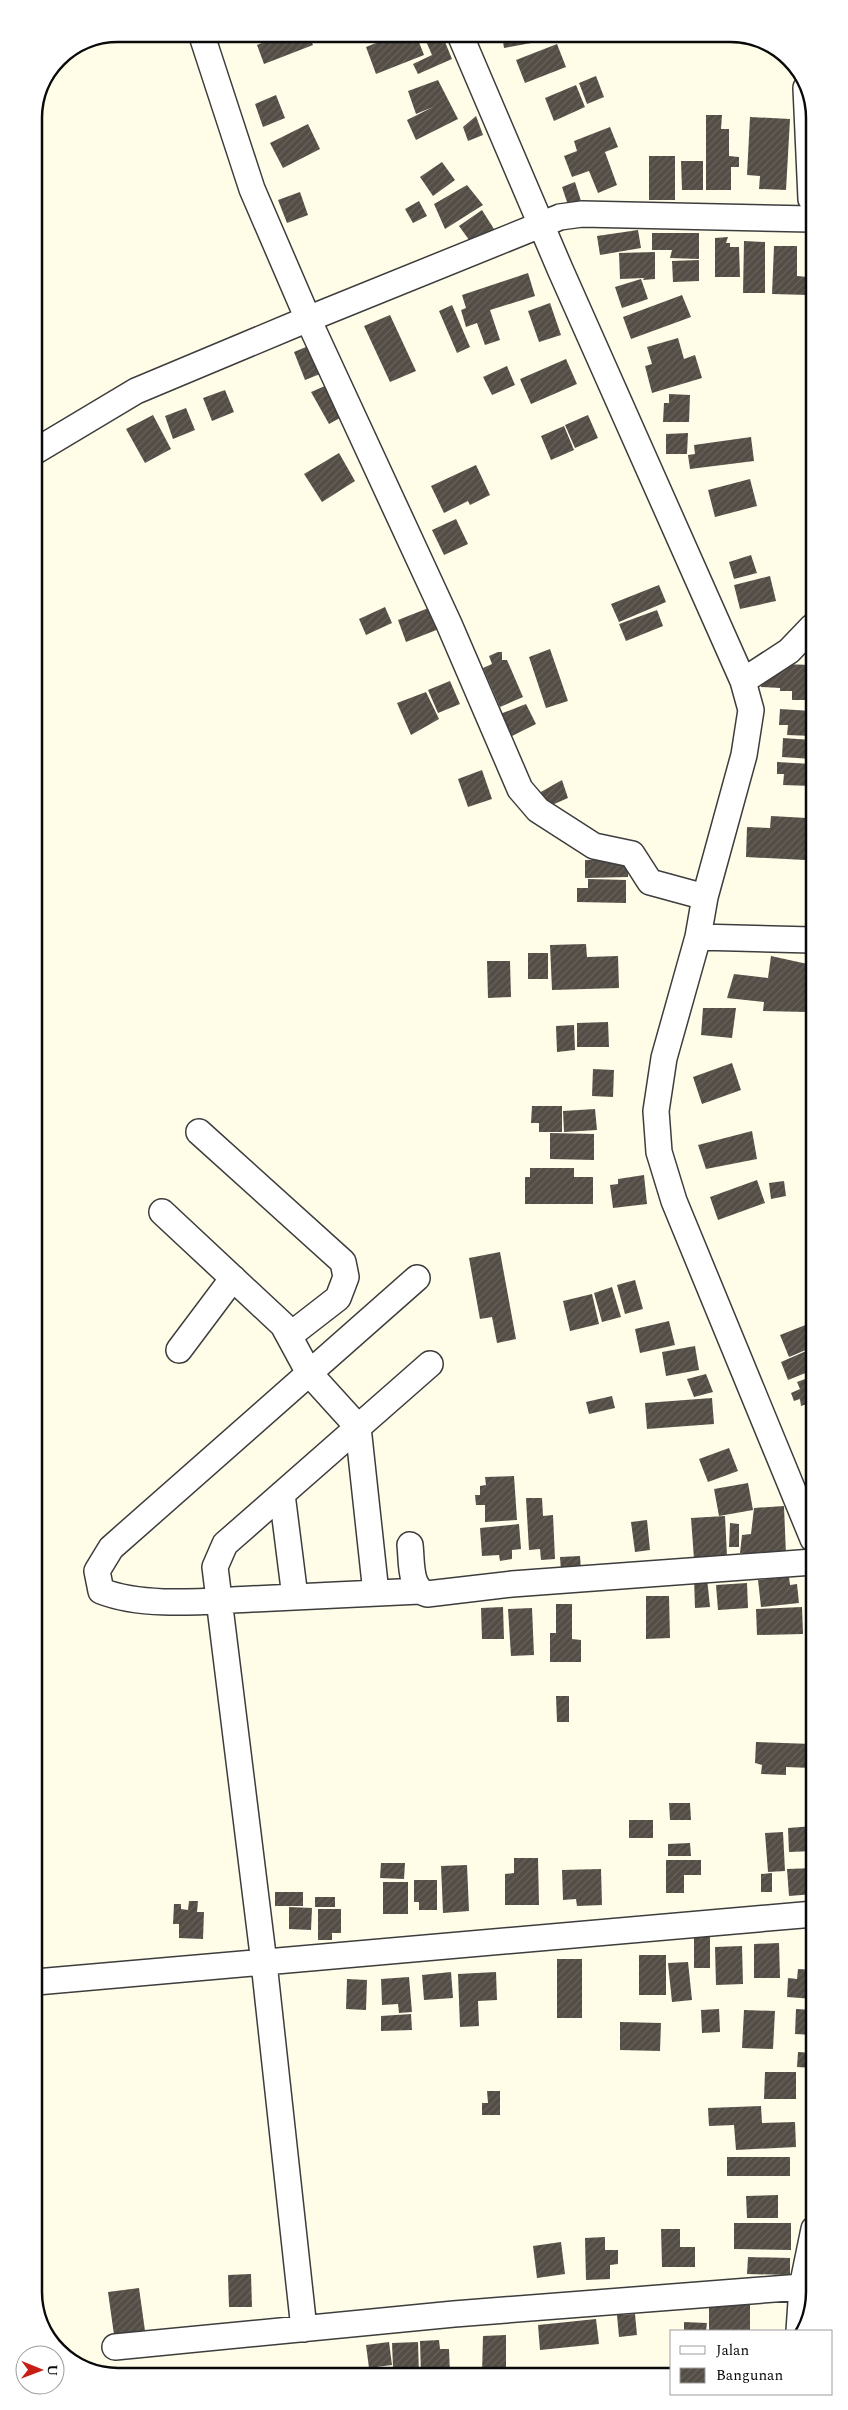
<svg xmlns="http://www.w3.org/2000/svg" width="848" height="2410" font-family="Spectral,serif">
	<defs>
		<pattern id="building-hatch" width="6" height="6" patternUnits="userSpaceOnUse" patternTransform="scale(1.25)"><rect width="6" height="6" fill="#544d46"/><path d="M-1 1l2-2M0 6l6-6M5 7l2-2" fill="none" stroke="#68625c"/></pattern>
	</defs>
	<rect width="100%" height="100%" fill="#fffde8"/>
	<!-- building -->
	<path fill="url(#building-hatch)" d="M 502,36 L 541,36 L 542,41 L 504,48 Z
		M 391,37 L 417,37 L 424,55 L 376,74 L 366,47 Z
		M 429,37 L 443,37 L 452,59 L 418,74 L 413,64 L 432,55 L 425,39 Z
		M 274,38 L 310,38 L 313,45 L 264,64 L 257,45 Z
		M 557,44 L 566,67 L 525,83 L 516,60 Z
		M 596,76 L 604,97 L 587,104 L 579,83 Z
		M 438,80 L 458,119 L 416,140 L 407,120 L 433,107 L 416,114 L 408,91 Z
		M 576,85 L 585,107 L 554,121 L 545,98 Z
		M 276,95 L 285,118 L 263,127 L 255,104 Z
		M 706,115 L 722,115 L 721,129 L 729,129 L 729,156 L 739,157 L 739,167 L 731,167 L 731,190 L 706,190 Z
		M 476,116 L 483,135 L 468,141 L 463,127 Z
		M 750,117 L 790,119 L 786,190 L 759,189 L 760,176 L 747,175 Z
		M 308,124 L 320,149 L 283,168 L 270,143 Z
		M 610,127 L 618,147 L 605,152 L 617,185 L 598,193 L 589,171 L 572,177 L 564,156 L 577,151 L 574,141 Z
		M 649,156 L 675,156 L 675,200 L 649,200 Z
		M 681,161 L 703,161 L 703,190 L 682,190 Z
		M 442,162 L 455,180 L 433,196 L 420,177 Z
		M 575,182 L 581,201 L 568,205 L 562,187 Z
		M 467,185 L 483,205 L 445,229 L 434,204 Z
		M 300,192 L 308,215 L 287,223 L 278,200 Z
		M 419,201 L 427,216 L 413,223 L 405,209 Z
		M 482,210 L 494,229 L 472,244 L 459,226 Z
		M 638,230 L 641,248 L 600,255 L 597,236 Z
		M 652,233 L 699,233 L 699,259 L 670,258 L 672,250 L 652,250 Z
		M 728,237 L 726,243 L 730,243 L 730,247 L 739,247 L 740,277 L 715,277 L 715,238 Z
		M 744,241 L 765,242 L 765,293 L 743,293 Z
		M 774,246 L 797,246 L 797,276 L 808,277 L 808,295 L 772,294 Z
		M 655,252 L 655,279 L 643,280 L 644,278 L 620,279 L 619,253 Z
		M 699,260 L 699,281 L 673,282 L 672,261 Z
		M 528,273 L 535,296 L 490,310 L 500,340 L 485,345 L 477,323 L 466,327 L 461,310 L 466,308 L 462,295 Z
		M 641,279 L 648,299 L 622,308 L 615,287 Z
		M 34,291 L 43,303 L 34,309 Z
		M 682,295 L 691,317 L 631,339 L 623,317 Z
		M 550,303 L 561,335 L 539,342 L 528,311 Z
		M 452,305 L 470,347 L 457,353 L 439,311 Z
		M 390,315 L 416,371 L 390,382 L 364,326 Z
		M 678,338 L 684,359 L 695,355 L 702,378 L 652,393 L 645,366 L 652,364 L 647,347 Z
		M 313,344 L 325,372 L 305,380 L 294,352 Z
		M 566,359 L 577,384 L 531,404 L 520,379 Z
		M 507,366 L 515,385 L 492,395 L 483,377 Z
		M 332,383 L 347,414 L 329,424 L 311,392 Z
		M 225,390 L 234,412 L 212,421 L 203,398 Z
		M 669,394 L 690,395 L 689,422 L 663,422 L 664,403 L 669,403 Z
		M 186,408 L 195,430 L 173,439 L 165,416 Z
		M 153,415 L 171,449 L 145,463 L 126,429 Z
		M 588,415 L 598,438 L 575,448 L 565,425 Z
		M 564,426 L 574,450 L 551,460 L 541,436 Z
		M 688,433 L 687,454 L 666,454 L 666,434 Z
		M 751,437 L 754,461 L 690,469 L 688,455 L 695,454 L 694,445 Z
		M 339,453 L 355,481 L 322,502 L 304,474 Z
		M 476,465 L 490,495 L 470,505 L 468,501 L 444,513 L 431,486 Z
		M 750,479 L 757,506 L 715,517 L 708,490 Z
		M 456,519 L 468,544 L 444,555 L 432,530 Z
		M 751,555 L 757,573 L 734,579 L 729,562 Z
		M 770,576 L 776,601 L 740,609 L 734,585 Z
		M 659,585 L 666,602 L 619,622 L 611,604 Z
		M 385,607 L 392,623 L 366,635 L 359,619 Z
		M 431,607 L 439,629 L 406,642 L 398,620 Z
		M 657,610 L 663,626 L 626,641 L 619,624 Z
		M 550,649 L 568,701 L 546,708 L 529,657 Z
		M 498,652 L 502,652 L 502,660 L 507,660 L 523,697 L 500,707 L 483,668 L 492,664 L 489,656 Z
		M 781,664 L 812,665 L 812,700 L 792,700 L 792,691 L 780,691 L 780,688 L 761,687 L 761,673 Z
		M 450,681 L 460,704 L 438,713 L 428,690 Z
		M 426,692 L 439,719 L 411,735 L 397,703 Z
		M 526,704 L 536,724 L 506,739 L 500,714 Z
		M 780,709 L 812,711 L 812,736 L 787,735 L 788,725 L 779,725 Z
		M 783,738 L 812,740 L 812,759 L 782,757 Z
		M 777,762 L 812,764 L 812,786 L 783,785 L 784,774 L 777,774 Z
		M 482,770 L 492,799 L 468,807 L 458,779 Z
		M 562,780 L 568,798 L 545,808 L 539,793 Z
		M 771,816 L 807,818 L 805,860 L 746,857 L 747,827 L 770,828 Z
		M 585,860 L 628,860 L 628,877 L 585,878 Z
		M 588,879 L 626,880 L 626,903 L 577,902 L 577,888 L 588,888 Z
		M 586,944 L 587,957 L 618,956 L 619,988 L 552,990 L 550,945 Z
		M 528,953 L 548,953 L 548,979 L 528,979 Z
		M 771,956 L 812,965 L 812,981 L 807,1012 L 763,1011 L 764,1002 L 727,998 L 734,974 L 768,978 Z
		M 487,961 L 510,961 L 511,997 L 488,998 Z
		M 703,1008 L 736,1008 L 732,1038 L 701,1035 Z
		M 608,1022 L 609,1047 L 577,1047 L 577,1023 Z
		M 574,1025 L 575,1050 L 557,1052 L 556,1026 Z
		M 732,1063 L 741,1090 L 702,1104 L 693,1077 Z
		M 593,1069 L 614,1070 L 613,1097 L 592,1096 Z
		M 532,1106 L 562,1106 L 562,1132 L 539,1132 L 539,1123 L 531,1123 Z
		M 595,1109 L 597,1130 L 564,1132 L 563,1111 Z
		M 752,1131 L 757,1159 L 706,1169 L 698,1145 Z
		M 550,1133 L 594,1134 L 594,1160 L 550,1159 Z
		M 530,1168 L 574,1168 L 574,1177 L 593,1177 L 593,1204 L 525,1204 L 525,1177 L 530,1177 Z
		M 644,1175 L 647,1204 L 613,1208 L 610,1185 L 618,1184 L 618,1179 Z
		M 757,1180 L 765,1203 L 718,1220 L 710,1197 Z
		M 784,1181 L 786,1196 L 771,1199 L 769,1183 Z
		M 500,1252 L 516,1339 L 497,1343 L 492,1317 L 480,1319 L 469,1258 Z
		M 635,1280 L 643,1309 L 625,1314 L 617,1285 Z
		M 612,1287 L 621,1317 L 602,1322 L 594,1293 Z
		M 592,1294 L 599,1324 L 570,1331 L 563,1301 Z
		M 669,1321 L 675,1345 L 640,1353 L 635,1329 Z
		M 808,1324 L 813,1338 L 813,1347 L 789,1357 L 780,1335 Z
		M 695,1346 L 699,1370 L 666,1376 L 662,1352 Z
		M 813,1348 L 813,1370 L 788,1380 L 781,1362 Z
		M 706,1374 L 713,1392 L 694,1397 L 687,1379 Z
		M 813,1376 L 813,1402 L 801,1406 L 800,1399 L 794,1401 L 791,1393 L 800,1389 L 797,1382 Z
		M 612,1396 L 615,1408 L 589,1414 L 586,1402 Z
		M 712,1398 L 714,1424 L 647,1429 L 645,1403 Z
		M 813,1414 L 813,1431 L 812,1431 L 808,1415 Z
		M 729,1448 L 738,1471 L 708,1482 L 699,1459 Z
		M 514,1476 L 517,1520 L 485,1522 L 485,1505 L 476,1505 L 475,1495 L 480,1495 L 480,1486 L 486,1485 L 485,1477 Z
		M 748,1483 L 753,1510 L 719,1516 L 714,1489 Z
		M 526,1498 L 542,1498 L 543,1516 L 553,1515 L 555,1559 L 541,1560 L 540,1549 L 529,1550 Z
		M 784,1506 L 786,1555 L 740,1553 L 742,1535 L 751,1534 L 754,1508 Z
		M 725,1516 L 727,1556 L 694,1559 L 691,1518 Z
		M 647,1520 L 650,1550 L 635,1552 L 631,1522 Z
		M 730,1523 L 739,1524 L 739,1547 L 729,1547 Z
		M 519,1524 L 521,1549 L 512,1550 L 512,1559 L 500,1561 L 499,1555 L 482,1556 L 480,1528 Z
		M 580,1556 L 581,1570 L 561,1571 L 560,1557 Z
		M 789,1577 L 790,1585 L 797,1584 L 799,1603 L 761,1607 L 758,1580 Z
		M 694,1578 L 707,1578 L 710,1607 L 695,1608 Z
		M 747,1583 L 748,1608 L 718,1610 L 716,1585 Z
		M 646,1596 L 669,1596 L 670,1638 L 646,1639 Z
		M 556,1604 L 572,1604 L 572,1639 L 581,1640 L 581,1662 L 550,1662 L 550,1633 L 556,1633 Z
		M 503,1607 L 504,1639 L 482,1639 L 481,1608 Z
		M 802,1607 L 803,1634 L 757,1635 L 756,1609 Z
		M 532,1608 L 534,1655 L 511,1656 L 508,1609 Z
		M 556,1696 L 569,1696 L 569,1722 L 557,1722 Z
		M 756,1742 L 812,1744 L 811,1768 L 786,1767 L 786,1775 L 761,1774 L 762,1765 L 755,1763 Z
		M 669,1803 L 690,1803 L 691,1820 L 670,1820 Z
		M 629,1820 L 653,1820 L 653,1838 L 629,1838 Z
		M 814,1826 L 814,1851 L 789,1852 L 788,1828 Z
		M 783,1832 L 785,1871 L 768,1872 L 765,1833 Z
		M 690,1843 L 691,1856 L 668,1856 L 668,1844 Z
		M 514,1858 L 538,1858 L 539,1905 L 505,1905 L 505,1874 L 514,1873 Z
		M 666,1860 L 701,1860 L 701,1875 L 684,1875 L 684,1893 L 666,1893 Z
		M 381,1863 L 405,1863 L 404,1879 L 380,1878 Z
		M 467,1865 L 469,1911 L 443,1913 L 441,1866 Z
		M 814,1868 L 814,1894 L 789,1896 L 787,1869 Z
		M 601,1869 L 602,1905 L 577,1906 L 576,1899 L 563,1900 L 562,1870 Z
		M 772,1873 L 772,1892 L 761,1892 L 761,1874 Z
		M 414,1880 L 437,1880 L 437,1910 L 419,1910 L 419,1902 L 414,1902 Z
		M 383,1882 L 408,1882 L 408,1914 L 383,1914 Z
		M 275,1892 L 303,1892 L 303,1906 L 275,1906 Z
		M 315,1897 L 335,1897 L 335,1907 L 315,1907 Z
		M 189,1901 L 198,1901 L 197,1912 L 204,1912 L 203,1939 L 179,1938 L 179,1924 L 173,1924 L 174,1904 L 181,1904 L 181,1909 L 188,1910 Z
		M 289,1907 L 312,1908 L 311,1930 L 289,1929 Z
		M 318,1909 L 341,1909 L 341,1933 L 332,1933 L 332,1940 L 318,1940 Z
		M 694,1936 L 710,1936 L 710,1968 L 694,1968 Z
		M 779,1943 L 780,1978 L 754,1978 L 754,1944 Z
		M 742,1946 L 743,1984 L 716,1985 L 715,1947 Z
		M 639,1955 L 666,1955 L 666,1995 L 639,1995 Z
		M 557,1959 L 582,1959 L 582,2018 L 557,2018 Z
		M 688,1962 L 692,2000 L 672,2002 L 668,1963 Z
		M 798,1969 L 814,1970 L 814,1999 L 787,1997 L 788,1978 L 797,1979 Z
		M 451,1972 L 453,1998 L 424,2000 L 422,1975 Z
		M 496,1972 L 497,2000 L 478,2001 L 479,2026 L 460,2027 L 458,1974 Z
		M 409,1977 L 412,2012 L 399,2013 L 398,2004 L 382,2005 L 381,1979 Z
		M 347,1979 L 367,1980 L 366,2010 L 346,2009 Z
		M 719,2009 L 720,2032 L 702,2033 L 701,2010 Z
		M 796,2009 L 814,2010 L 814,2035 L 795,2034 Z
		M 744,2010 L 775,2011 L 773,2049 L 742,2048 Z
		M 411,2014 L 412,2030 L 381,2031 L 381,2016 Z
		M 620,2022 L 661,2023 L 660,2051 L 620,2050 Z
		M 798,2052 L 814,2053 L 814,2068 L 797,2067 Z
		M 765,2072 L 796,2072 L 796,2099 L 764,2099 Z
		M 487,2091 L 500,2091 L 500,2115 L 482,2115 L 482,2103 L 488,2103 Z
		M 761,2106 L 762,2123 L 795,2122 L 796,2147 L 736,2150 L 734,2125 L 709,2126 L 708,2108 Z
		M 727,2157 L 790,2157 L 790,2176 L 727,2176 Z
		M 778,2195 L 778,2218 L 747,2218 L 746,2196 Z
		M 734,2223 L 791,2223 L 791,2250 L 734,2249 Z
		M 661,2229 L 680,2229 L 680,2247 L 695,2247 L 695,2267 L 662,2267 Z
		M 605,2237 L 605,2250 L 618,2250 L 618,2264 L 610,2265 L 610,2279 L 586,2280 L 585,2238 Z
		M 561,2242 L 565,2274 L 537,2278 L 533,2246 Z
		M 748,2257 L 790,2258 L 790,2275 L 747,2274 Z
		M 251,2274 L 252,2307 L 229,2307 L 228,2275 Z
		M 139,2288 L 146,2338 L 115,2342 L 108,2292 Z
		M 709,2305 L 750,2305 L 750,2331 L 709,2331 Z
		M 635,2314 L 637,2335 L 619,2337 L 617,2315 Z
		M 596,2319 L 599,2344 L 540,2350 L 538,2325 Z
		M 684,2322 L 707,2323 L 706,2331 L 684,2331 Z
		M 506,2335 L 506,2374 L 482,2374 L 483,2336 Z
		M 439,2340 L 440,2349 L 449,2349 L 450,2375 L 421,2375 L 420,2341 Z
		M 389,2342 L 392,2365 L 369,2368 L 366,2345 Z
		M 418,2342 L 419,2375 L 381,2375 L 381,2368 L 393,2367 L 392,2343 Z"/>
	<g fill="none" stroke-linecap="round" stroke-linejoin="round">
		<!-- minor casing -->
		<g stroke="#3d3d3d" stroke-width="28">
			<path id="minor" d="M 461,37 L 560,269 L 743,681 L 751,710 L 744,755 L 705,897 L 698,937 L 664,1058 L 656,1111 L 659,1152 L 674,1201 L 813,1539
				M 203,39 L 252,189 L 308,319 L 449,624 L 520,789 L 538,810 L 594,846 L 632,854 L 650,882 L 705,897
				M 806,88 L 811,199
				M 34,452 L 136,391 L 308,319 L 560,217 L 582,214 L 811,219
				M 743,681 L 789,651 L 812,627
				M 698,937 L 812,940
				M 199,1132 L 343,1262 L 346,1277 L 338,1298 L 289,1336
				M 162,1212 L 283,1325 L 309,1373 L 358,1427 L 376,1593
				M 417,1278 L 111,1548 L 97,1571 L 101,1591 C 145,1608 205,1601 252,1599 C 308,1596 364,1594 420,1591
				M 179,1350 L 233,1278
				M 282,1494 L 295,1597
				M 410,1545 C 412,1561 409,1588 427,1594 L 512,1584 L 813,1562
				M 36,1982 L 814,1914
				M 304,2329 L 264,1963 L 215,1567 L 225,1544 L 430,1364
				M 799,2331 L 802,2287 L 814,2229
				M 115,2347 L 454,2314 L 814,2286"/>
		</g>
		<!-- minor -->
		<use href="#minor" stroke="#fff" stroke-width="25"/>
	</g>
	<!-- crop -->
	<path d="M0 0H848V2410H0ZM118 42H730A76 76 0 0 1 806 118V2292A76 76 0 0 1 730 2368H118A76 76 0 0 1 42 2292V118A76 76 0 0 1 118 42Z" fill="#fff" fill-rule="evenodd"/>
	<path fill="none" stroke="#0a0a0a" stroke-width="2.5" d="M118 42H730A76 76 0 0 1 806 118V2292A76 76 0 0 1 730 2368H118A76 76 0 0 1 42 2292V118A76 76 0 0 1 118 42Z"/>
	<!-- legend -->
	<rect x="670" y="2330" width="162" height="65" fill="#ffffff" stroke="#9d9d9d"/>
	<rect x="680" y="2346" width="25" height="8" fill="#ffffff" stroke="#9d9d9d"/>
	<text x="716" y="2355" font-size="15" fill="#0a0a0a">Jalan</text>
	<rect x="680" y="2368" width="25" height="15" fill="url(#building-hatch)" stroke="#9d9d9d"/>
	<text x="716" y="2380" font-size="15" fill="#0a0a0a">Bangunan</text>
	<!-- north arrow -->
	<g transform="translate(40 2370) rotate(91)"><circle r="24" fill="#ffffff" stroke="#9d9d9d"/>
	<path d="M0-4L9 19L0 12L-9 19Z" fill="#c81d15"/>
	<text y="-8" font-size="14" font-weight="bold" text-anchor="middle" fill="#0a0a0a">U</text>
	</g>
</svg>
